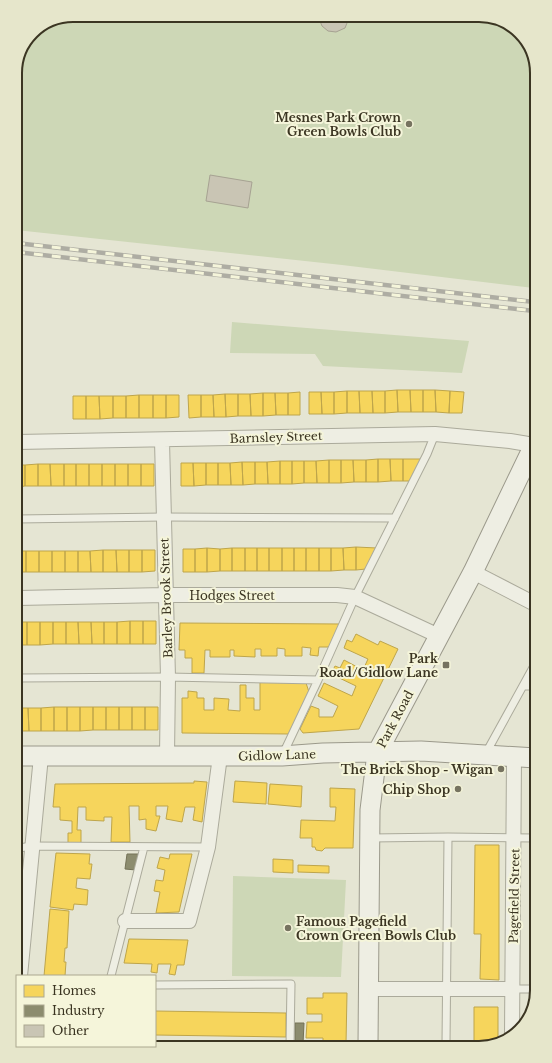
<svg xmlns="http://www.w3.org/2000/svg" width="552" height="1063" font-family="'Libre Baskerville',serif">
	<rect width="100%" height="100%" fill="#e5e5d3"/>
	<!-- green -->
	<path fill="#cdd7b6" d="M 73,15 L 483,15 L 512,25 L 533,50 L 534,288 L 342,265 L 16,230 L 15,69 L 32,32 Z
		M 232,322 L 469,341 L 462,373 L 323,366 L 315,354 L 230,353 Z
		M 233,876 L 346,880 L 341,977 L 232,976 Z"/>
	<!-- homes -->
	<path fill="#f6d55c" stroke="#bea54b" d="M 397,390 L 410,390 L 411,412 L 398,412 Z
		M 397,390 L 398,412 L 385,413 L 385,391 Z
		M 410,390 L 423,390 L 423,412 L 411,412 Z
		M 423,390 L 435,390 L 436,412 L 423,412 Z
		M 435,390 L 450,391 L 449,413 L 436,412 Z
		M 347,391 L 359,391 L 360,413 L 347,413 Z
		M 347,391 L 347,413 L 334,414 L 334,392 Z
		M 359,391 L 372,391 L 373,413 L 360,413 Z
		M 372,391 L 385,391 L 385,413 L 373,413 Z
		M 450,391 L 464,392 L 462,413 L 449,413 Z
		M 300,392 L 300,415 L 288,415 L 288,393 Z
		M 309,392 L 321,392 L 322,414 L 309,414 Z
		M 321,392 L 334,392 L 334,414 L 322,414 Z
		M 263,393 L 263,416 L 251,416 L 250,394 Z
		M 263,393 L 275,393 L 276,415 L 263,416 Z
		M 275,393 L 288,393 L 288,415 L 276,415 Z
		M 225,394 L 226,417 L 214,417 L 213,395 Z
		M 225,394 L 238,394 L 238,416 L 226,417 Z
		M 238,394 L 250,394 L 251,416 L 238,416 Z
		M 139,395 L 139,418 L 126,418 L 126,396 Z
		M 139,395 L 153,395 L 153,418 L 139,418 Z
		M 153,395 L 166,395 L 166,418 L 153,418 Z
		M 166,395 L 179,395 L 179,417 L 166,418 Z
		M 188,395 L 201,395 L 201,417 L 189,418 Z
		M 201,395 L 213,395 L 214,417 L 201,417 Z
		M 73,396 L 86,396 L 86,419 L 73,419 Z
		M 86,396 L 99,396 L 100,419 L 86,419 Z
		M 99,396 L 113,396 L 113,418 L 100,419 Z
		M 113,396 L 126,396 L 126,418 L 113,418 Z
		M 378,459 L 378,482 L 366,482 L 366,460 Z
		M 378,459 L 390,459 L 391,481 L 378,482 Z
		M 390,459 L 403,459 L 403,481 L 391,481 Z
		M 403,459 L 420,459 L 420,467 L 412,481 L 403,481 Z
		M 329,460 L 329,483 L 317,483 L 316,461 Z
		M 329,460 L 341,460 L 341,483 L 329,483 Z
		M 341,460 L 353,460 L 354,482 L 341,483 Z
		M 353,460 L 366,460 L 366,482 L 354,482 Z
		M 280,461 L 280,484 L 268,484 L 267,462 Z
		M 280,461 L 292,461 L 292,484 L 280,484 Z
		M 292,461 L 304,461 L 304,483 L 292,484 Z
		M 304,461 L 316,461 L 317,483 L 304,483 Z
		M 242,462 L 243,485 L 231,485 L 230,463 Z
		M 242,462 L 255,462 L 255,484 L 243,485 Z
		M 255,462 L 267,462 L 268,484 L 255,484 Z
		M 181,463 L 193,463 L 194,486 L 181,486 Z
		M 193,463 L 206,463 L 206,485 L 194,486 Z
		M 206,463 L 218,463 L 218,485 L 206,485 Z
		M 218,463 L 230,463 L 231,485 L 218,485 Z
		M 38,464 L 38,486 L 25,486 L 25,465 Z
		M 38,464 L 50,464 L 51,486 L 38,486 Z
		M 50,464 L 64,464 L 64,486 L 51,486 Z
		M 64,464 L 76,464 L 76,486 L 64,486 Z
		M 76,464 L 89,464 L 89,486 L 76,486 Z
		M 89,464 L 102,464 L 102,486 L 89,486 Z
		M 102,464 L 115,464 L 115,486 L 102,486 Z
		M 115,464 L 128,464 L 128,486 L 115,486 Z
		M 128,464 L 141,464 L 141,486 L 128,486 Z
		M 141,464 L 154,464 L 154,486 L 141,486 Z
		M 17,465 L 25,465 L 25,486 L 17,487 Z
		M 356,547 L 356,570 L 344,570 L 343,548 Z
		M 356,547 L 377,548 L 366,569 L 356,570 Z
		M 207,548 L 207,572 L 195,572 L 195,549 Z
		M 207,548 L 220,549 L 220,571 L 207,572 Z
		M 232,548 L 232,571 L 220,571 L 220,549 Z
		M 232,548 L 245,548 L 245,571 L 232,571 Z
		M 245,548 L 257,548 L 257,571 L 245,571 Z
		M 257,548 L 269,548 L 269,571 L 257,571 Z
		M 269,548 L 282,548 L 282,571 L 269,571 Z
		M 282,548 L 294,548 L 294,571 L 282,571 Z
		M 294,548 L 306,548 L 306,571 L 294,571 Z
		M 306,548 L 319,548 L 319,571 L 306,571 Z
		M 319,548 L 331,548 L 331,571 L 319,571 Z
		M 331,548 L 343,548 L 344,570 L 331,571 Z
		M 183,549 L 195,549 L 195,572 L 183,572 Z
		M 103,550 L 116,550 L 117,572 L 103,572 Z
		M 103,550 L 103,572 L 91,572 L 90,551 Z
		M 116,550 L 129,550 L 129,572 L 117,572 Z
		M 129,550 L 142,550 L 142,572 L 129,572 Z
		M 142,550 L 155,550 L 155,571 L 142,572 Z
		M 17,551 L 26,551 L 26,572 L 17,572 Z
		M 26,551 L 39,551 L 39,572 L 26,572 Z
		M 39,551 L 52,551 L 52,572 L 39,572 Z
		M 52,551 L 65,551 L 65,572 L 52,572 Z
		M 65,551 L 78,551 L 78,572 L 65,572 Z
		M 78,551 L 90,551 L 91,572 L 78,572 Z
		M 130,621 L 130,644 L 117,644 L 117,622 Z
		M 130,621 L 143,621 L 143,644 L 130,644 Z
		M 143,621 L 156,621 L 156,644 L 143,644 Z
		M 18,622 L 27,622 L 27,645 L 18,645 Z
		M 27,622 L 40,622 L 40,645 L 27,645 Z
		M 40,622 L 53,622 L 53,644 L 40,645 Z
		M 53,622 L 66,622 L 66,644 L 53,644 Z
		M 66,622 L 78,622 L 79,644 L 66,644 Z
		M 78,622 L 91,622 L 92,644 L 79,644 Z
		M 91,622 L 104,622 L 104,644 L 92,644 Z
		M 104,622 L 117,622 L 117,644 L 104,644 Z
		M 180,623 L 342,624 L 331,647 L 319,647 L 318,656 L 310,655 L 311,648 L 302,647 L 302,656 L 285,656 L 285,649 L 277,648 L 277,656 L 261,656 L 261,649 L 255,649 L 255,657 L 234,656 L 234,650 L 230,650 L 230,657 L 210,657 L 210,650 L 205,650 L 204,673 L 192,673 L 192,658 L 185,658 L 185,650 L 179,650 Z
		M 356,634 L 378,645 L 380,641 L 398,649 L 359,729 L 303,733 L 300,729 L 311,706 L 319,709 L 319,717 L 333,717 L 338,706 L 318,696 L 324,683 L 352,696 L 356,686 L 331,674 L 335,666 L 340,668 L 344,660 L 363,670 L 368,659 L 344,648 L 347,640 L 352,642 Z
		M 260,682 L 306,683 L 309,692 L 289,734 L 182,733 L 182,698 L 188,698 L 188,691 L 197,692 L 197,698 L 204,698 L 204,710 L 214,710 L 214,698 L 229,699 L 228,710 L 240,711 L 240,685 L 246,685 L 246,698 L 254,698 L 254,710 L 260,710 Z
		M 54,707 L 67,707 L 67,731 L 54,731 Z
		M 54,707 L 54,731 L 41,731 L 41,708 Z
		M 67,707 L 80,707 L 80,731 L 67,731 Z
		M 80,707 L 93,707 L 93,730 L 80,731 Z
		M 93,707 L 106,707 L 106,730 L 93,730 Z
		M 106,707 L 119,707 L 119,730 L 106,730 Z
		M 119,707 L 132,707 L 132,730 L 119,730 Z
		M 132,707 L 145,707 L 145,730 L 132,730 Z
		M 145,707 L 158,707 L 158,730 L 145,730 Z
		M 18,708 L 28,708 L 29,731 L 18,731 Z
		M 28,708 L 41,708 L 41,731 L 29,731 Z
		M 194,781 L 207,782 L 202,822 L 193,820 L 195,807 L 185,807 L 182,822 L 166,819 L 168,806 L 156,806 L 156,816 L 160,816 L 156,831 L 146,829 L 146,819 L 139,820 L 139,806 L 129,806 L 130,842 L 111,842 L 112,817 L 104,817 L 104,821 L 86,820 L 86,807 L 78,807 L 77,830 L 81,830 L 81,845 L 68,845 L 68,833 L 72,833 L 72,821 L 60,820 L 60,807 L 53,807 L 55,784 L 194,783 Z
		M 235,781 L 267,783 L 266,804 L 233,802 Z
		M 270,784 L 302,786 L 301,807 L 268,804 Z
		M 330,788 L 355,789 L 353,848 L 325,848 L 322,851 L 316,850 L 315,847 L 312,847 L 312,838 L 300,838 L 301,820 L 335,821 L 336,807 L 330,807 Z
		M 475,845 L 499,845 L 499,980 L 480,979 L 481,934 L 474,934 Z
		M 535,845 L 536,845 L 537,988 L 534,988 Z
		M 56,853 L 90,854 L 89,864 L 92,864 L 90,879 L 77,878 L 76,888 L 88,890 L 87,905 L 74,904 L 73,910 L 50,907 Z
		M 170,854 L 192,854 L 179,912 L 156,913 L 160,892 L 154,891 L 156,880 L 163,881 L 165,870 L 157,868 L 160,857 L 169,859 Z
		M 273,859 L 293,860 L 293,873 L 273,872 Z
		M 298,865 L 329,866 L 329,873 L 298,872 Z
		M 50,909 L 69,911 L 67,948 L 65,948 L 64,962 L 66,962 L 65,976 L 44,976 Z
		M 129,939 L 188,940 L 184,965 L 177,965 L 175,975 L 169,974 L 171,964 L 158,964 L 157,973 L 151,972 L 152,964 L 124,963 Z
		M 323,993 L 347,993 L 346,1044 L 323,1044 L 323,1038 L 306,1038 L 307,1022 L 322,1022 L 322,1014 L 307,1014 L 307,998 L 323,998 Z
		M 474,1007 L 498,1007 L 498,1044 L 474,1044 Z
		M 155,1011 L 286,1013 L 286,1037 L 155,1035 Z"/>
	<!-- industry -->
	<path fill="#8c8c6e" stroke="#747257" d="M 127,854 L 138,854 L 136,870 L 125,869 Z
		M 295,1023 L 304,1023 L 303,1044 L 295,1044 Z"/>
	<!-- building -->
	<path fill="#c9c5b4" stroke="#a6a292" d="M 311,15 L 349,15 L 349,18 L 345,28 L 336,32 L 328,31 L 322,26 L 320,21 Z
		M 210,175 L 252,182 L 248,208 L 206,201 Z"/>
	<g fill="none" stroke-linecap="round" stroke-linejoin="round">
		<!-- lane casing -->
		<g stroke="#abaa9b" stroke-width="9">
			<path id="lane" d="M 17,519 L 164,517 L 395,518
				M 18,678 L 168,677 L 318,680
				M 525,686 L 536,686
				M 486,753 L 535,664
				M 283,754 L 318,680 L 355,597 L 427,454 L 435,434
				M 371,838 L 448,837 L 536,838
				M 19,848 L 32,846 L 208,847
				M 111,976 L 144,847
				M 155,985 L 291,984 L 290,1046
				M 512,989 L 537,989
				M 446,1044 L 448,837
				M 94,1048 L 95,1046"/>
		</g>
		<!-- street casing -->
		<g stroke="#abaa9b" stroke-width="16">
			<path id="street" d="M 162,441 L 168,677 L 167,756
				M 17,442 L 435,434 L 510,441 L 534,445
				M 473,572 L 535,604
				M 18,598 L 165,595 L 337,595 L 355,597 L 439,636
				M 125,921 L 189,921 L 208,847 L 220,756
				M 20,976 L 41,756
				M 369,989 L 512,989
				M 512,1035 L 514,758"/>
		</g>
		<!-- secondary casing -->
		<g stroke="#9b998b" stroke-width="21">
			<path id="secondary" d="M 18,756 L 282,756 L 323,753 L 421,751 L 536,758
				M 368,1045 L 370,810 L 377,753 L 473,572 L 534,445"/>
		</g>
		<!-- lane -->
		<use href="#lane" stroke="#eeeee3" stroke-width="7"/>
		<!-- street -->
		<use href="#street" stroke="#eeeee3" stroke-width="14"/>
		<!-- secondary -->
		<use href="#secondary" stroke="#eeeee3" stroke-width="19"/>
		<!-- rail casing -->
		<g stroke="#aeada3" stroke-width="4.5">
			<path id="rail" d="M 16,243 L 534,302
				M 16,252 L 534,311"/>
		</g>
		<!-- rail -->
		<use href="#rail" stroke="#f5f5da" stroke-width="3" stroke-dasharray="9" stroke-linecap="butt"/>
	</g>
	<!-- markers -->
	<g fill="#767360" stroke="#f5f5da" stroke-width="1.5">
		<circle cx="409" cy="124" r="4"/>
		<rect x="442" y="661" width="8" height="8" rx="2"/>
		<circle cx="501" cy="769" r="4"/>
		<circle cx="458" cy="789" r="4"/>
		<circle cx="288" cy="928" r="4"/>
	</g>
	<g text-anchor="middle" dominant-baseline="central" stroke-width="4" stroke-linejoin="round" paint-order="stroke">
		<!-- poi labels -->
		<g font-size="12" font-weight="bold" fill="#3b3522" stroke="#f5f5da" text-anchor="end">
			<text x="401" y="117">Mesnes Park Crown<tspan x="401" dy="14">Green Bowls Club</tspan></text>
			<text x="438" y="658">Park<tspan x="438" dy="14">Road/Gidlow Lane</tspan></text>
			<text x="493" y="769">The Brick Shop - Wigan</text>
			<text x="450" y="789">Chip Shop</text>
			<text x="296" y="921" text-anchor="start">Famous Pagefield<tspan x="296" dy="14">Crown Green Bowls Club</tspan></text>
		</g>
		<!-- street labels -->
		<g font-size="12" fill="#3b3522" stroke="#f5f5da">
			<text transform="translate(276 437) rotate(-2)">Barnsley Street</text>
			<text x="232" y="595">Hodges Street</text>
			<text transform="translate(166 598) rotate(-92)">Barley Brook Street</text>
			<text transform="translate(395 719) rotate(-62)">Park Road</text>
			<text transform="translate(277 755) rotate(-2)">Gidlow Lane</text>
			<text transform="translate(514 896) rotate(-89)">Pagefield Street</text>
		</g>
	</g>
	<!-- crop -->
	<path d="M0 0H552V1063H0ZM73 22H479A51 51 0 0 1 530 73V990A51 51 0 0 1 479 1041H73A51 51 0 0 1 22 990V73A51 51 0 0 1 73 22Z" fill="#e6e6cb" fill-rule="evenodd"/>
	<path fill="none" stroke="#3b3522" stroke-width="2" d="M73 22H479A51 51 0 0 1 530 73V990A51 51 0 0 1 479 1041H73A51 51 0 0 1 22 990V73A51 51 0 0 1 73 22Z"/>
	<!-- legend -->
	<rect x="16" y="975" width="140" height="72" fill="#f5f5da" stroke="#aba890"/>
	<rect x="24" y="985" width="20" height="12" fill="#f6d55c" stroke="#aba890"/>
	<text x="52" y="995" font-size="12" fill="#3b3522">Homes</text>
	<rect x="24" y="1005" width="20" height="12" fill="#8c8c6e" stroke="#aba890"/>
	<text x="52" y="1015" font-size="12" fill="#3b3522">Industry</text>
	<rect x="24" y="1025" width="20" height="12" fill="#c9c5b4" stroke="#aba890"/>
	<text x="52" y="1035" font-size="12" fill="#3b3522">Other</text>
</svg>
